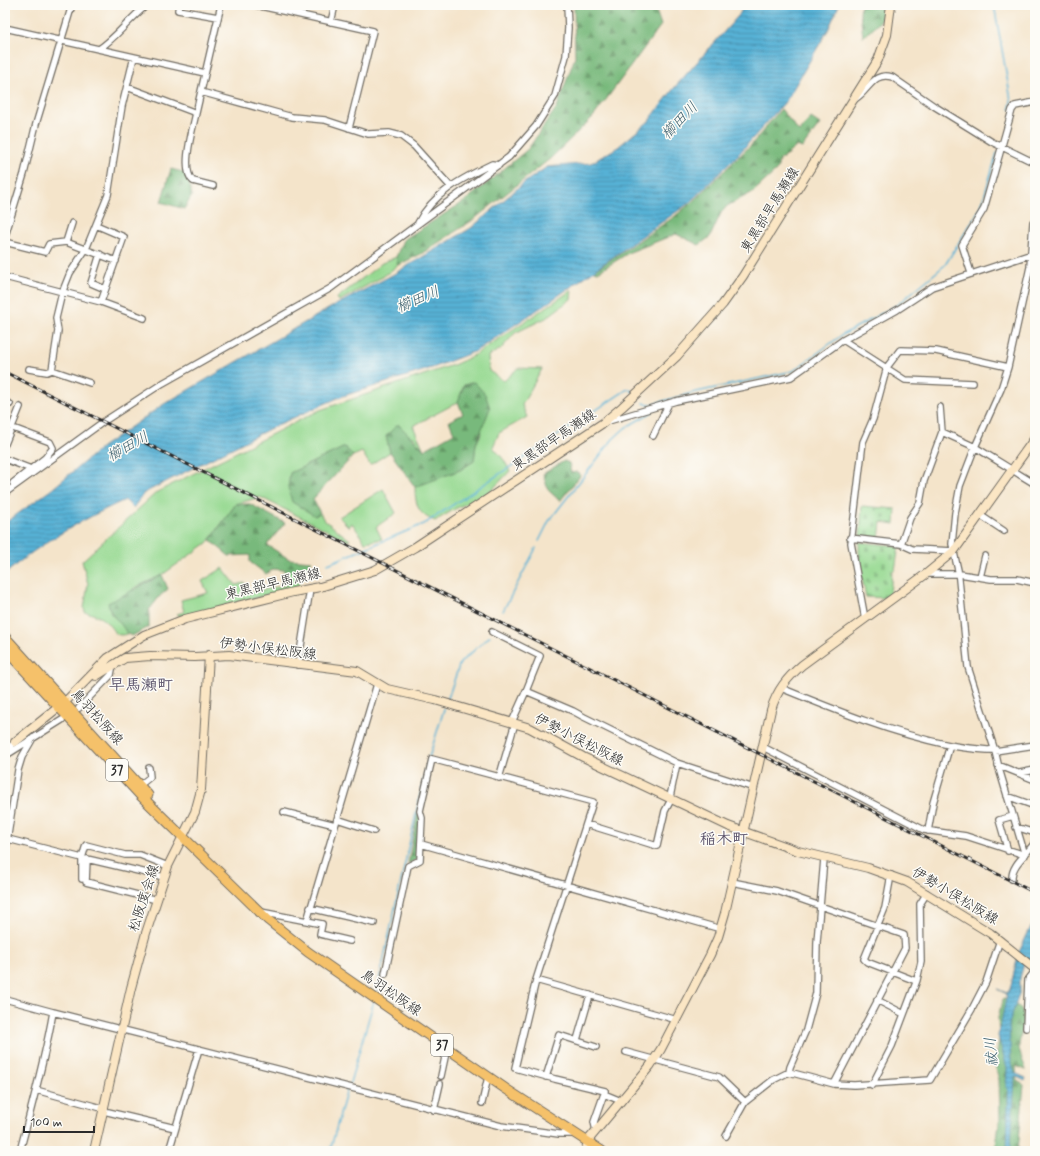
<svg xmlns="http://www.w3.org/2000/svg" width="1040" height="1156" font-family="Mynerve,'Klee One',sans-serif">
	<defs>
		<pattern id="forest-firs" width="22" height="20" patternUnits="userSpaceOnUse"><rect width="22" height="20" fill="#78b97b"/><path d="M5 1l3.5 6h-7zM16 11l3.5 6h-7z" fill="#639765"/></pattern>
		<pattern id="cemetery-stones" width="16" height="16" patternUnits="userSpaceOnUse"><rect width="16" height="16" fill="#96d991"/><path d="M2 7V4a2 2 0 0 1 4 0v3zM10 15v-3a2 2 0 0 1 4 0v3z" fill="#81ba7d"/></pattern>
		<pattern id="water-rules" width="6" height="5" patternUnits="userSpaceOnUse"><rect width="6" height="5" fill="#57b1d5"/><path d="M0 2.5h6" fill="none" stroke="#4890ad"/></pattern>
	</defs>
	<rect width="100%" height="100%" fill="#fdfcf7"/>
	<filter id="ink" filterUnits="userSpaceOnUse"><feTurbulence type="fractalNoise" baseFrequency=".025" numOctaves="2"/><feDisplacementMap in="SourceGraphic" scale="8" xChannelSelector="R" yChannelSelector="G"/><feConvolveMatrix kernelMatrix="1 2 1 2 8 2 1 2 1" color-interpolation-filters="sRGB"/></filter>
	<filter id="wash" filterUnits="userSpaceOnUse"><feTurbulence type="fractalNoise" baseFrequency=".012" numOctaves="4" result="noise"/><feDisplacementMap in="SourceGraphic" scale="16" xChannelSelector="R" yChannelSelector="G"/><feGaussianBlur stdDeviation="0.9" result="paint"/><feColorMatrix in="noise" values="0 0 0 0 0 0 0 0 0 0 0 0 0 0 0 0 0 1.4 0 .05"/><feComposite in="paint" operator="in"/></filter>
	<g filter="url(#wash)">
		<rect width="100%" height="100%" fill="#f4e4ca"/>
		<!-- green -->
		<path fill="#96d991" stroke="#60825e" d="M 396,257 L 398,265 L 384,276 L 339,301 L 337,298 L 382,263 Z
			M 572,290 L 571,299 L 546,318 L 515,333 L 501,349 L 488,356 L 489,371 L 504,381 L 518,368 L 542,369 L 522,405 L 527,417 L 499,433 L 493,447 L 504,460 L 510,471 L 490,492 L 455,509 L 435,521 C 418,515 415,504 415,487 L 460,470 L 474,461 L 476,444 L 481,434 L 464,385 L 458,402 L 413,426 L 424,450 L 413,437 L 386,436 L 390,452 L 370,465 L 362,452 L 353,456 L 345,447 L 290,473 L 315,516 L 320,513 L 324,520 L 350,540 L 348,541 L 260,497 L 236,504 L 207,543 L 162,575 L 134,588 L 110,613 L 123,625 L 127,634 C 114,638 114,629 106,622 C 100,616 93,614 85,612 L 84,608 L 88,584 L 82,561 L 157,492 L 320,410 L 456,364 L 473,356 Z
			M 383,489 L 396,513 L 376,527 L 382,539 L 365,542 L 352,523 L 349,527 L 339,517 Z
			M 223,568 L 236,585 L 245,583 L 249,593 L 286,585 L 282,578 L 285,570 L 299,570 L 299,587 L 181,617 L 177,614 L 184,612 L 181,600 L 208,593 L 202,581 Z"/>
		<!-- forest -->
		<path fill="url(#forest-firs)" stroke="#527253" d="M 574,5 L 654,5 L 661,25 L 594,116 L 551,158 L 473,220 L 421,254 L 398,265 L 396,257 L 403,240 L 465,201 L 528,149 L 557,107 L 575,57 Z
			M 861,5 L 886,5 C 885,21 874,27 863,37 L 860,13 Z
			M 781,109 L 799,132 L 811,118 L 820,124 L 802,148 L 797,146 L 779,161 L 777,170 L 764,182 L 753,192 L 727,206 L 721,213 L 710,237 L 699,245 L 676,234 L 630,252 L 598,272 L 594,271 L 674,217 L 692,202 L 751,145 Z
			M 171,169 L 187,173 L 192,196 L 184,209 L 161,202 Z
			M 474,382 L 485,394 L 490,408 L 476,444 L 474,461 L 460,470 L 415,487 L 390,452 L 386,436 L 398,424 L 424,450 L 454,433 L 449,421 L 463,414 L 458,402 L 464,385 Z
			M 345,447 L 353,456 L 313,499 L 320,513 L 315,516 L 292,502 L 288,487 L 290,473 Z
			M 564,461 L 569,463 L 571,473 L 578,472 L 580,476 L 560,501 L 548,490 L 543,474 Z
			M 236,504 L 250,504 L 285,523 L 267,545 L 289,559 L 312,561 L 306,569 L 293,571 L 274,569 L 266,574 L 250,562 L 250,555 L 229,556 L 210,540 Z
			M 162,575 L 168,589 L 160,596 L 149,610 L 149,627 L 132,636 L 127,634 C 120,619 111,619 108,603 Z
			M 418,812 L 420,818 L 418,859 L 408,864 Z
			M 1005,999 C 1033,1011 1022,1021 1019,1046 C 1019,1053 1024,1063 1026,1070 L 1016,1066 L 1017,1081 L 1024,1085 L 1018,1151 L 995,1151 L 1000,1118 L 999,1080 L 995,1065 L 999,1040 L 998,1018 L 1002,1000 Z"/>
		<!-- cemetery -->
		<path fill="url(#cemetery-stones)" stroke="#60825e" d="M 862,506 L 896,509 L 895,524 L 881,522 L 879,539 L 860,536 Z
			M 859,542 L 899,546 L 895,570 L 892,571 L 890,595 L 886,598 L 866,597 L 859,564 Z"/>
		<!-- water -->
		<path fill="url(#water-rules)" stroke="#416e80" d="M 744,5 L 839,5 L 828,30 L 786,101 L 737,156 L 689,203 L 555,298 L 476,351 L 432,368 L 340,397 L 275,426 L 144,493 L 133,508 L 125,500 C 83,519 40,543 5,574 L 5,523 L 52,489 L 102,447 L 164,404 L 330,308 L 394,274 L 471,228 L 525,182 L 547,167 L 591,163 L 618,147 L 648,122 L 675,87 L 739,15 Z
			M 1035,918 L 1035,949 L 1030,961 L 1024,964 L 1020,978 L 1020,991 L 1009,1024 L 1011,1060 L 1015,1073 L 1026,1078 L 1025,1081 L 1015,1076 L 1011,1148 L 1011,1151 L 1007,1151 L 1008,1104 L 1008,1090 L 1006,1087 L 1007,1068 L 998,1036 L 1007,994 L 997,989 L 1007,993 L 1010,989 L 1019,952 Z"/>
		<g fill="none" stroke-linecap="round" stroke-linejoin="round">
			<!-- stream -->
			<path stroke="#57b1d5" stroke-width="1.5" d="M 994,5 L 1011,100 L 1010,109
				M 644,403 L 649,405 L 692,393 L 793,371 L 842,335 L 897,305 L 945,265 L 981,207 L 997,153
				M 539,541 L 549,521 L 613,439 L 625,428 L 652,412 L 651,411
				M 328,564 L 424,524 L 626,390 L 629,389 L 633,392
				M 503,611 L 536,548
				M 447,701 L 460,663 L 490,636
				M 376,994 L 427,764 L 445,706
				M 349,1086 L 374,1001
				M 330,1151 L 347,1089"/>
		</g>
	</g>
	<g filter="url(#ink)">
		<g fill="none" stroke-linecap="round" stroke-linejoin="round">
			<!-- street casing -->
			<g stroke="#716c63" stroke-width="8">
				<path id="street" d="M 179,5 L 178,10 L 218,17
					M 256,5 L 373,31 L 349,128
					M 331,22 L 335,5
					M 5,28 L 205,73
					M 99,49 C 116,38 130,18 147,5
					M 127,87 L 196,113 L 221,5
					M 201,92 L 292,117 L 325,120 L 368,134 L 389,133 L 401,136 L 414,146 L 450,186
					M 855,99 C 869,91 873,71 892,77 L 934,106 L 992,142 L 1035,163
					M 196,113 C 193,128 180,170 193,181 L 213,186
					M 418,223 C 433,193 463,178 492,164 L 499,165
					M 96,225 L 124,237 L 101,302
					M 5,236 L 24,174 L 36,124 L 72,5
					M 5,242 L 45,252 L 49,244 L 66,242 L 116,261
					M 66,242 L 72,223
					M 100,254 L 91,283 L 105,289
					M 971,273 L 962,245 L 984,209 L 1012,110 L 1015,106 L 1035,102
					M 5,277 L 101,302 L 144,318
					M 843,340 L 905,380 L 973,383
					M 29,369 L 47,372 L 52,370 L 90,383
					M 52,370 L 58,331 L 56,318 L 62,293 L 70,273 L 86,249 L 108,195 L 122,106 L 134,57
					M 5,402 L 10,404
					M 605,422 L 676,401 L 791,377 L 843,340 L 897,310 L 932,287 L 1035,253
					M 5,425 L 50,442 L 53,448 L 45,458 L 31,469
					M 942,432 L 975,447 L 1035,484
					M 653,436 L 669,403
					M 5,444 L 20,407
					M 5,459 L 31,469 L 13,483
					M 5,493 L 103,422 L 163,383 L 331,288 L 509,157 L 536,126 L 555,96 L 566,56 L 568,28 L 567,5
					M 980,515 L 1004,531
					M 850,538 L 901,544 L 912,549 L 954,551
					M 901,544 L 910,518 L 920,503 L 924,481 L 942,432 L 940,407
					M 926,574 L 960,574 L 991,579 L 1017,579 L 1035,583
					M 980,577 L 985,556
					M 865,619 L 851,543 L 863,442 L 873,419 L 887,367 L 900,350 L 936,351 L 1008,367
					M 492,632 L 540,656 L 526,691
					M 298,665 L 310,589
					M 781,688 C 835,710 891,733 949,745 C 962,748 976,749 989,750 L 995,749
					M 79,708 L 111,675 L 113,664
					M 512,722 L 526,691 L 573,711 L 584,717 L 677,763 L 754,788
					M 763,747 L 924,830 L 966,836 L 1025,855
					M 995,751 L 1035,745
					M 5,752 L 15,742
					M 5,754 L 8,754 L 62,720
					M 998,765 L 1035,780
					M 1020,773 L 1035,770
					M 499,778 L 515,723
					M 140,785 L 150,777 L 149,768
					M 1007,796 L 1035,806
					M 670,797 L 677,763
					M 284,812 L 335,825
					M 337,819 L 374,831
					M 586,824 L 657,846 L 665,811 L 672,798
					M 1016,827 L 1035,833
					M 928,831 L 933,803 L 950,745
					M 8,839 L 82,858
					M 421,844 L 721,929
					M 1008,851 L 999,820 L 1013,816
					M 5,854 L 18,770 L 22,757 L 33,738
					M 1025,855 L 1000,772 L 995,751 L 968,667 L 958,570 L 952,544 L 955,513 L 960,486 L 975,447 L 1001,389 L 1008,367 L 1030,267 L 1033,222 L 1035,221
					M 891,875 L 885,908 L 864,959 L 867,962 L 916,981
					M 82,879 L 82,858 L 86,845 L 125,855 L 140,855 L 168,866
					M 1012,879 C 1011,864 1029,853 1035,842
					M 732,882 L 777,891 L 904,935 L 905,948 L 834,1084
					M 157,900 L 86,882 L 87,859 L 164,877
					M 310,908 L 374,923
					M 261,912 L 307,921 L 377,684
					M 307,921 L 322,924 L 320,934 L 350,941
					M 385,974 L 408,866 L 420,860 L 422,818 L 420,811 L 432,759 L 593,802 L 536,980 L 515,1068 L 555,1079 L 605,1091 L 594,1122 L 596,1131
					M 536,980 L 677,1020
					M 5,999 L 53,1012 C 45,1059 32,1105 20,1151
					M 877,1000 L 904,1014
					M 53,1012 L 501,1126 L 559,1134 L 574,1134
					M 1026,1028 L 1028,980 L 1035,971
					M 577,1040 L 590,995
					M 626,1052 L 719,1077 L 745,1102
					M 789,1072 L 790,1067 L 806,1030 L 816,993 L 817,942 L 824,859
					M 441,1076 L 447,1048
					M 546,1077 L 559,1035 L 596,1047
					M 872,1085 L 892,1046 L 917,980 L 921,962 L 920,904 L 927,893
					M 36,1090 L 105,1109
					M 604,1094 L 621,1101
					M 482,1103 L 488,1077
					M 434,1110 L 440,1084
					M 104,1111 L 175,1128
					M 726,1136 L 745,1102 L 773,1080 L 789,1072 L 834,1084 L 854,1085 L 930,1080 L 972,1009 L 986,982 L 1000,940
					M 169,1151 L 199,1049"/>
			</g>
			<!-- secondary casing -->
			<g stroke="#716c63" stroke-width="10">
				<path id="secondary" d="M 96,676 L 125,658 L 150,656 L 195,657 L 229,655 L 357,671 L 387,689 L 435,700 L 530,728 L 583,757 L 728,826 L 798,851 L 868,868 L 907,882 L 990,933 L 1035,969
					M 15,742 L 65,702 L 108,658 L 144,635 L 185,619 L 293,592 L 320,587 L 375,570 L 415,547 L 603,423 L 622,407 L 677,356 L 723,304 L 743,276 L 878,60 L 887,35 L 891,5
					M 94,1151 L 131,988 L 146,933 L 168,866 L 195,812 L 201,790 L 209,655
					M 585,1151 L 590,1138 L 650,1066 L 661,1049 L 710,955 L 718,937 L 725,913 L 771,710 C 777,690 787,678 802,665 L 926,574 L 954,551 L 1035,438"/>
			</g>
			<!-- primary casing -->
			<g stroke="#716c63" stroke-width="11">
				<path id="primary" d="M 5,637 L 148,795
					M 5,649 L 140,795 L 268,920 L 308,952 L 506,1089 L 602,1151"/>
			</g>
			<!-- street -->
			<use href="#street" stroke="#fff" stroke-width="5.5"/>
			<!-- secondary -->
			<use href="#secondary" stroke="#fbe6c4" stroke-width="8"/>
			<!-- primary -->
			<use href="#primary" stroke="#f5c16b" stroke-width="9"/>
			<!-- rail casing -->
			<g stroke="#2b2b2b" stroke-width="3">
				<path id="rail" d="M 5,372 L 1035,893"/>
			</g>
			<!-- rail -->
			<use href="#rail" stroke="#fdfcf7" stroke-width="1.5" stroke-dasharray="4.5" stroke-linecap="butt"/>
		</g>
	</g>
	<g text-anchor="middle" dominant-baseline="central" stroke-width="3" stroke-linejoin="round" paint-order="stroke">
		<!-- shield labels -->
		<g fill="#fdfcf7" stroke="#6a6a68" stroke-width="1">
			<rect x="106" y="759" width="22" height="22" rx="3"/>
			<rect x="431" y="1034" width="22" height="22" rx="3"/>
		</g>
		<g font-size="13" font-weight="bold" fill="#2b2b2b">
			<text x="117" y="770">37</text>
			<text x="442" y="1045">37</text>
		</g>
		<!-- street labels -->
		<g font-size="14" fill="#2b2b2b" stroke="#fdfcf7">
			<text transform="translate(770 210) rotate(-58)">東黒部早馬瀬線</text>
			<text transform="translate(554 440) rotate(-34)">東黒部早馬瀬線</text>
			<text transform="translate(273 584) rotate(-13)">東黒部早馬瀬線</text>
			<text transform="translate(268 649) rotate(7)">伊勢小俣松阪線</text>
			<text transform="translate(97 717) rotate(48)">鳥羽松阪線</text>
			<text transform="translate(579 740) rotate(27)">伊勢小俣松阪線</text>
			<text transform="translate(955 896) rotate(31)">伊勢小俣松阪線</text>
			<text transform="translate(144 898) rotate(-72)">松阪度会線</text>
			<text transform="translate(391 993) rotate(35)">鳥羽松阪線</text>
		</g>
		<!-- water labels -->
		<g font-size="15" font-style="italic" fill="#3d616f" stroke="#fdfcf7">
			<text transform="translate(680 121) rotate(-46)">櫛田川</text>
			<text transform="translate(418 300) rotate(-23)">櫛田川</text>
			<text transform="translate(128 447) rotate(-29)">櫛田川</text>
			<text transform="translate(992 1052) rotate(-95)">祓川</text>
		</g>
		<!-- quarter labels -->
		<g font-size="16" font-weight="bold" fill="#5f576e" stroke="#fdfcf7">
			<text x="141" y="685">早馬瀬町</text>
			<text x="724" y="839">稲木町</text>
		</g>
	</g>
	<!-- margin -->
	<rect width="1040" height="1156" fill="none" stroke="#fdfcf7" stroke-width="20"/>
	<!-- scale -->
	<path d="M24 1126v6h70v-6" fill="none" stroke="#2b2b2b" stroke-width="2"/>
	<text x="30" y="1126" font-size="12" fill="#2b2b2b" stroke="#fdfcf7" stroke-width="3" paint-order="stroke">100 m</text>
</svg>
